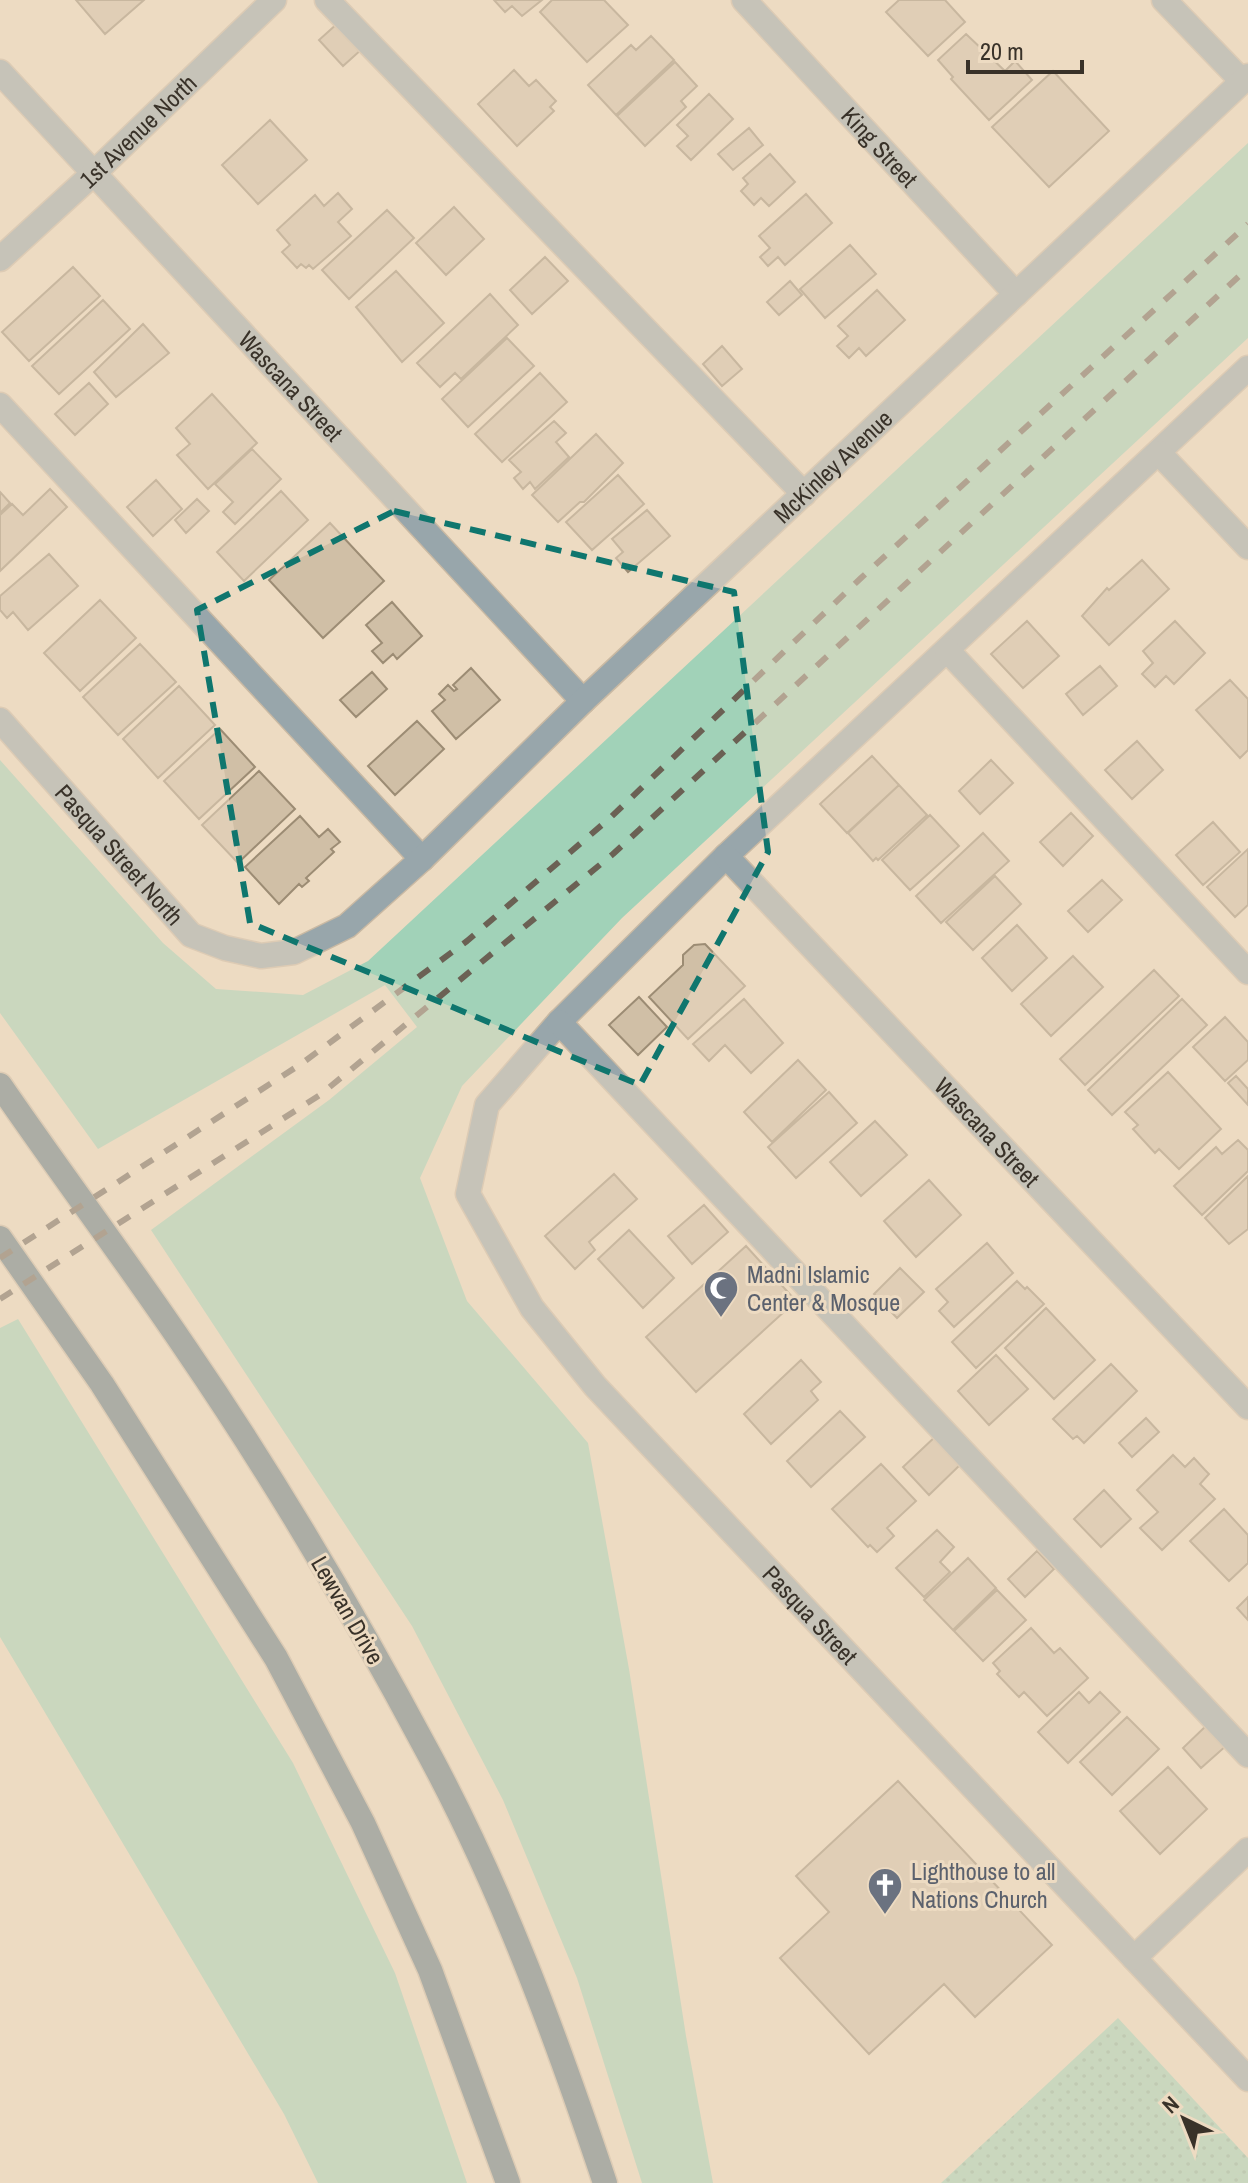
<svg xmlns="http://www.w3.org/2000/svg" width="1248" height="2183" font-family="'Archivo Narrow',sans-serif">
	<defs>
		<pattern id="park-dots" width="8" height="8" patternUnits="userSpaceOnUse" patternTransform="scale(2)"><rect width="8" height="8" fill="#a1d2b8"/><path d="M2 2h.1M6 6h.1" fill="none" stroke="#8bb59e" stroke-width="1.8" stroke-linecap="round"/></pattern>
	</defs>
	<rect width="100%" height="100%" fill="#eddbc2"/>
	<!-- grass -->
	<path fill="#a1d2b8" d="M 1248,143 L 1248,338 L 622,918 L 462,1086 L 420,1178 L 467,1301 L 588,1443 L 629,1669 L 686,2036 L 713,2183 L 642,2183 L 577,1978 L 503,1800 L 412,1626 L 151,1230 L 329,1100 L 417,1027 L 385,985 L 98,1149 L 0,1013 L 0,760 L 163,943 L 216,989 L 303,995 L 368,961 Z
		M 18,1319 L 293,1763 L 395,1973 L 467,2183 L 318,2183 L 284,2114 L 0,1637 L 0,1328 Z"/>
	<!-- park -->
	<path fill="url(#park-dots)" d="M 1118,2018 L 1248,2158 L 1248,2183 L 941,2183 Z"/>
	<!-- building -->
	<path fill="#d0bfa6" stroke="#9c8c74" stroke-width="2" d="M 76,0 L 144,0 L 105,34 Z
		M 494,0 L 542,0 L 522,16 L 512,6 L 505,12 Z
		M 552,0 L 604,0 L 628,25 L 587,62 L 540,12 Z
		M 899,0 L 945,0 L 965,22 L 928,56 L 886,12 Z
		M 338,23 L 362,49 L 343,66 L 319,40 Z
		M 966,34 L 1005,71 L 1015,61 L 1032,80 L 989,120 L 951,79 L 953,77 L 938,60 Z
		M 651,36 L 674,60 L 616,115 L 588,85 L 631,45 L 636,50 Z
		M 675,62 L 697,86 L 681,101 L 686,107 L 645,146 L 617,116 Z
		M 514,70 L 529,86 L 536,80 L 556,101 L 550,107 L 554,111 L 517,146 L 478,104 Z
		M 1053,71 L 1109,131 L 1049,187 L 992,127 Z
		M 709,94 L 733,119 L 691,160 L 677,146 L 688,136 L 677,125 Z
		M 270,120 L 307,160 L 258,204 L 222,165 Z
		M 749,128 L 763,145 L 733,170 L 718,154 Z
		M 770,154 L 795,182 L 769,206 L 761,198 L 754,205 L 741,191 L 748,184 L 743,178 Z
		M 338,193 L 352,209 L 338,222 L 351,236 L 313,269 L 309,265 L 306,268 L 301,264 L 297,268 L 282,252 L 290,245 L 277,230 L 315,195 L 324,206 Z
		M 806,194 L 832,223 L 785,265 L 778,257 L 768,266 L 760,257 L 770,248 L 759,236 Z
		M 454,207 L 484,239 L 446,275 L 416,243 Z
		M 387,210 L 414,238 L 349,299 L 322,270 Z
		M 850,245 L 876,274 L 825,318 L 800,289 Z
		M 545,257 L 568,281 L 532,314 L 510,290 Z
		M 73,267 L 100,296 L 29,361 L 2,332 Z
		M 396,271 L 444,323 L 402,362 L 356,307 Z
		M 790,281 L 802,295 L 779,315 L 767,302 Z
		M 877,290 L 905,320 L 866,356 L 859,348 L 849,358 L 837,346 L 848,336 L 838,326 Z
		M 490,294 L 518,325 L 461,379 L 455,373 L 440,387 L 417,363 Z
		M 103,300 L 130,329 L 59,394 L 32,366 Z
		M 143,324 L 169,353 L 116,397 L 94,372 Z
		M 507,338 L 534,366 L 468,427 L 442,399 Z
		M 722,346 L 742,369 L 722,386 L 703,364 Z
		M 540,373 L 567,402 L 502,462 L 475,434 Z
		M 89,383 L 108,404 L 75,435 L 55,414 Z
		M 212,394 L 257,443 L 208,489 L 177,455 L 190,444 L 176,428 Z
		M 554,421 L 566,433 L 556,442 L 569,457 L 535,489 L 530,482 L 523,489 L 514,478 L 521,472 L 509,460 Z
		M 596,434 L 623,463 L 584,502 L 580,502 L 558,522 L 532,495 Z
		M 252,449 L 281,479 L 235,524 L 223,512 L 233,502 L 215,484 Z
		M 618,475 L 644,504 L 592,550 L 566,522 Z
		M 156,480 L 182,509 L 153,536 L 127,507 Z
		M 50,489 L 67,507 L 0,571 L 0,515 L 12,504 L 23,515 Z
		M 281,491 L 308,520 L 244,581 L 217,552 Z
		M 0,492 L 10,503 L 0,513 Z
		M 197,499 L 209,511 L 186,533 L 175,520 Z
		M 647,510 L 670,536 L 628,572 L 616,558 L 623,552 L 612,539 Z
		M 330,523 L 384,581 L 323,638 L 269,580 Z
		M 49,554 L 78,586 L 28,630 L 13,612 L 7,618 L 0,610 L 0,596 Z
		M 1142,560 L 1169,589 L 1109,645 L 1082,616 L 1107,588 L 1109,590 Z
		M 100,600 L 136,638 L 80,691 L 44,653 Z
		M 392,602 L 422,636 L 397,659 L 393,654 L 383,663 L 372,651 L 382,643 L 366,625 Z
		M 1027,621 L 1059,656 L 1023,688 L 991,654 Z
		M 1175,621 L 1205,653 L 1174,684 L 1166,676 L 1155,687 L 1142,674 L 1153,663 L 1143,651 Z
		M 140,644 L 176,682 L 118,735 L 83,697 Z
		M 1100,666 L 1117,686 L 1083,715 L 1066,694 Z
		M 471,668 L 500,700 L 456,739 L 432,711 L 445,700 L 439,694 L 448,685 L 454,691 L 457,689 L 453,685 Z
		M 372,672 L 387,689 L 356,717 L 340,700 Z
		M 1230,680 L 1248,699 L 1248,750 L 1240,758 L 1196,710 Z
		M 179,686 L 215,725 L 158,778 L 123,739 Z
		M 417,721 L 444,749 L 395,795 L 368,766 Z
		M 220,729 L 255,767 L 199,819 L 164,781 Z
		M 1137,741 L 1163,770 L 1132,799 L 1105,770 Z
		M 872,756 L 899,785 L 847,833 L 820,804 Z
		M 991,760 L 1013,783 L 980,814 L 959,791 Z
		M 259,771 L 295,809 L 238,863 L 202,825 Z
		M 899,785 L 927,815 L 878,860 L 876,858 L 873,861 L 848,833 Z
		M 1071,813 L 1093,836 L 1063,866 L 1040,842 Z
		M 930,815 L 959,846 L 910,890 L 882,860 Z
		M 300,816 L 319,837 L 328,829 L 340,842 L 331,849 L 334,852 L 306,878 L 309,881 L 302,887 L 299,884 L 279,904 L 245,867 Z
		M 1213,822 L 1240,852 L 1203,885 L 1176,855 Z
		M 983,833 L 1009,861 L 941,923 L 916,896 Z
		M 1248,849 L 1248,905 L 1235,917 L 1207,887 Z
		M 995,876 L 1021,904 L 973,950 L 946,922 Z
		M 1102,880 L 1122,900 L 1088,932 L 1068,911 Z
		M 1017,925 L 1047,958 L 1012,991 L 982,958 Z
		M 705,944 L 745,986 L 688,1039 L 649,997 L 683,965 L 683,955 L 694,945 Z
		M 1073,956 L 1103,987 L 1051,1036 L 1021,1004 Z
		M 1154,970 L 1179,996 L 1085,1085 L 1060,1059 Z
		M 639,997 L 667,1027 L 638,1055 L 609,1025 Z
		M 744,999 L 783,1043 L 751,1073 L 725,1045 L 709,1061 L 693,1044 Z
		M 1182,999 L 1207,1025 L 1112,1115 L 1088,1090 Z
		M 1225,1017 L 1248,1042 L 1248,1060 L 1225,1081 L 1193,1047 Z
		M 798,1060 L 826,1090 L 772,1142 L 744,1112 Z
		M 1168,1072 L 1221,1129 L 1179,1169 L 1159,1149 L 1155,1153 L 1133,1129 L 1138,1125 L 1125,1112 Z
		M 1236,1076 L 1248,1089 L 1248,1105 L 1228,1083 Z
		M 829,1092 L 857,1123 L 796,1178 L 768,1147 Z
		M 875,1121 L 907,1155 L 861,1196 L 830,1162 Z
		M 1238,1140 L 1248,1150 L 1248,1171 L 1202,1215 L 1174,1186 L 1216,1147 L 1222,1154 Z
		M 614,1174 L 637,1199 L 589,1242 L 595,1250 L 575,1269 L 545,1236 Z
		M 1248,1176 L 1248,1229 L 1229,1244 L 1205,1218 Z
		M 929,1180 L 961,1215 L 916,1257 L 884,1221 Z
		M 704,1205 L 728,1232 L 692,1264 L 668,1236 Z
		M 629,1230 L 674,1278 L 643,1308 L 598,1259 Z
		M 987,1243 L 1013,1273 L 954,1327 L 939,1311 L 948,1302 L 936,1289 Z
		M 746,1246 L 796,1301 L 696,1392 L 646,1337 Z
		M 900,1268 L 924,1292 L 897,1318 L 874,1294 Z
		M 1017,1281 L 1025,1289 L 1027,1287 L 1044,1304 L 976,1368 L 952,1342 Z
		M 1046,1308 L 1095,1360 L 1054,1399 L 1005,1348 Z
		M 996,1355 L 1028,1389 L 989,1425 L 958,1391 Z
		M 801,1360 L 821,1382 L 811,1391 L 818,1400 L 771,1444 L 744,1414 Z
		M 1111,1364 L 1137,1391 L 1084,1443 L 1077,1436 L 1073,1439 L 1053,1419 Z
		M 840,1411 L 865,1437 L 811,1487 L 787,1461 Z
		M 1146,1418 L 1159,1432 L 1132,1457 L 1119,1443 Z
		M 937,1435 L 963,1462 L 929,1495 L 903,1467 Z
		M 1173,1455 L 1185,1467 L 1194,1458 L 1205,1470 L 1209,1474 L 1200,1484 L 1215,1499 L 1162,1550 L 1140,1528 L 1158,1512 L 1137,1490 Z
		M 881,1464 L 916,1501 L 887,1528 L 894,1536 L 877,1552 L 870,1545 L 868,1547 L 832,1509 Z
		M 1104,1490 L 1131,1519 L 1101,1547 L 1074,1519 Z
		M 1224,1509 L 1248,1535 L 1248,1563 L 1229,1581 L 1190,1541 Z
		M 937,1530 L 954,1547 L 940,1562 L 950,1572 L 924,1597 L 896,1568 Z
		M 1037,1551 L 1054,1569 L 1025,1597 L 1008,1579 Z
		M 968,1558 L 996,1588 L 953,1630 L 924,1600 Z
		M 997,1590 L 1026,1620 L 983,1661 L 954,1631 Z
		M 1248,1597 L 1248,1620 L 1237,1608 Z
		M 1031,1628 L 1054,1653 L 1060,1648 L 1088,1678 L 1047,1716 L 1024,1692 L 1019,1697 L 997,1674 L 1000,1671 L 993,1663 Z
		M 1079,1692 L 1089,1703 L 1100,1692 L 1120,1712 L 1068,1763 L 1038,1732 Z
		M 1127,1717 L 1159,1749 L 1112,1795 L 1080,1762 Z
		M 1208,1724 L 1227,1745 L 1201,1768 L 1183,1748 Z
		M 1168,1767 L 1207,1809 L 1160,1854 L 1120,1811 Z
		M 898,1781 L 1052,1945 L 975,2017 L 944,1984 L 869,2054 L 780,1958 L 829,1912 L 796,1876 Z"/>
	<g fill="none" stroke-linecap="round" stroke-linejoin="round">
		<!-- minor casing -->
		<g stroke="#c9b9a3" stroke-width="27">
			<g id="minor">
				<path d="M 327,0 L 804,494"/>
				<path id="s1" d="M 744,0 L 1016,294"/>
				<path d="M 1164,0 L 1242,81"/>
				<path id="s2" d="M 0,72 L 583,701"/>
				<path id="s3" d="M 0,259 L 94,173 L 274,0"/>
				<path id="s4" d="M 1248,368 L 726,856 L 559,1022 L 487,1105 L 468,1194 L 532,1308 L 595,1386 L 1248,2079"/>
				<path d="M 0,405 L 422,859"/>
				<path d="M 1159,453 L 1248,547"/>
				<path d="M 947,650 L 1248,972"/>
				<path id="s5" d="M 0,720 L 191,935 L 225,948 L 261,956 L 294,952 L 347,926 L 422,859 L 583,701 L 1248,76"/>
				<path id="s6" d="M 726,856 L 1248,1407"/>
				<path d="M 559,1022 L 1248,1755"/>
				<path d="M 1134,1958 L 1248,1850"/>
			</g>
		</g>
		<!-- major casing -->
		<g stroke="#c9b9a3" stroke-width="27">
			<path id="major" d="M 0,1085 C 61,1174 126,1260 186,1349 C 275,1479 356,1617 430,1756 C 503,1892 556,2037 605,2183
				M 0,1238 L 102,1384 L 276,1658 L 363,1823 L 430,1970 L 508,2183"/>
		</g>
		<!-- minor -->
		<use href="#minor" stroke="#98a6ab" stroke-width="24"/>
		<!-- major -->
		<use href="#major" stroke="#5d7780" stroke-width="24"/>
		<!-- rail -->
		<path stroke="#6b6154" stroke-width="6" stroke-dasharray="14 14" stroke-linecap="butt" d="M 0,1258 L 301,1064 L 467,941 L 610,818 L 861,578 L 1248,224
			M 0,1299 L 320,1095 L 613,854 L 1248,268"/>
	</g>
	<!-- marked area -->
	<path d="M0 0H1248V2183H0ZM 394,511 L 734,592 L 768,852 L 640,1085 L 250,923 L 197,610 Z" fill="#eddbc2" fill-opacity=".55" fill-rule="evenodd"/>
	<path fill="none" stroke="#0f766e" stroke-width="6" stroke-dasharray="16 10" stroke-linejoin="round" d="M 394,511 L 734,592 L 768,852 L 640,1085 L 250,923 L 197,610 Z"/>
	<!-- icons -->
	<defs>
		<g id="mosque-pin" transform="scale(1.8)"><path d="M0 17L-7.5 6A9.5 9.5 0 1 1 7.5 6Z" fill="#6b7280" stroke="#eddbc2"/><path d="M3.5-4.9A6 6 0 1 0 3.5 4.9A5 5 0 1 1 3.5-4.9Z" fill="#fff"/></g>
		<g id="church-pin" transform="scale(1.8)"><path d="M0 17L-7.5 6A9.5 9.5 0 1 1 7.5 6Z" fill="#6b7280" stroke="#eddbc2"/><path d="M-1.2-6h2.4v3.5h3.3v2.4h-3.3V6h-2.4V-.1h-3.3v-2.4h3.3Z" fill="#fff"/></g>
	</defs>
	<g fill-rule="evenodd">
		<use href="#mosque-pin" x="721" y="1288"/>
		<use href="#church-pin" x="885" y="1885"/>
	</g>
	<g text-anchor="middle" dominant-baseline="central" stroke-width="6" stroke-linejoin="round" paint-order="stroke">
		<!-- street labels -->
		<g font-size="24" fill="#393229" stroke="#eddbc2">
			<text stroke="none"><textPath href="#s3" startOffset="188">1st Avenue North</textPath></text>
			<text stroke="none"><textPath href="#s1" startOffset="200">King Street</textPath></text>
			<text stroke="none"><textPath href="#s2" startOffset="428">Wascana Street</textPath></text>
			<text stroke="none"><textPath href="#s5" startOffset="1122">McKinley Avenue</textPath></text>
			<text stroke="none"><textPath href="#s5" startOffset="180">Pasqua Street North</textPath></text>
			<text stroke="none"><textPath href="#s6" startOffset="380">Wascana Street</textPath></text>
			<text transform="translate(348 1610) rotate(60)">Lewvan Drive</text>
			<text stroke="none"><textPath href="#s4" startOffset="1696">Pasqua Street</textPath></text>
		</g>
		<!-- worship labels -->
		<g font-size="24" fill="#5b616d" stroke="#eddbc2" text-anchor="start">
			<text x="747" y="1274">Madni Islamic<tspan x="747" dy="28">Center &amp; Mosque</tspan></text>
			<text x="911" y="1871">Lighthouse to all<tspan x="911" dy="28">Nations Church</tspan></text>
		</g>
	</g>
	<!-- north arrow -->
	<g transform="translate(1184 2119) rotate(317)" stroke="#eddbc2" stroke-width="6" paint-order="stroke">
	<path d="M0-6L14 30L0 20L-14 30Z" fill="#393229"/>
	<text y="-12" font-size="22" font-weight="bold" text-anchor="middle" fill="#393229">N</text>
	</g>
	<!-- scale -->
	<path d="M968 60v12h114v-12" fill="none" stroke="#393229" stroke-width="4"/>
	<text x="980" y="60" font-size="24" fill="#393229" stroke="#eddbc2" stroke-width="6" paint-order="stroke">20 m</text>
</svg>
